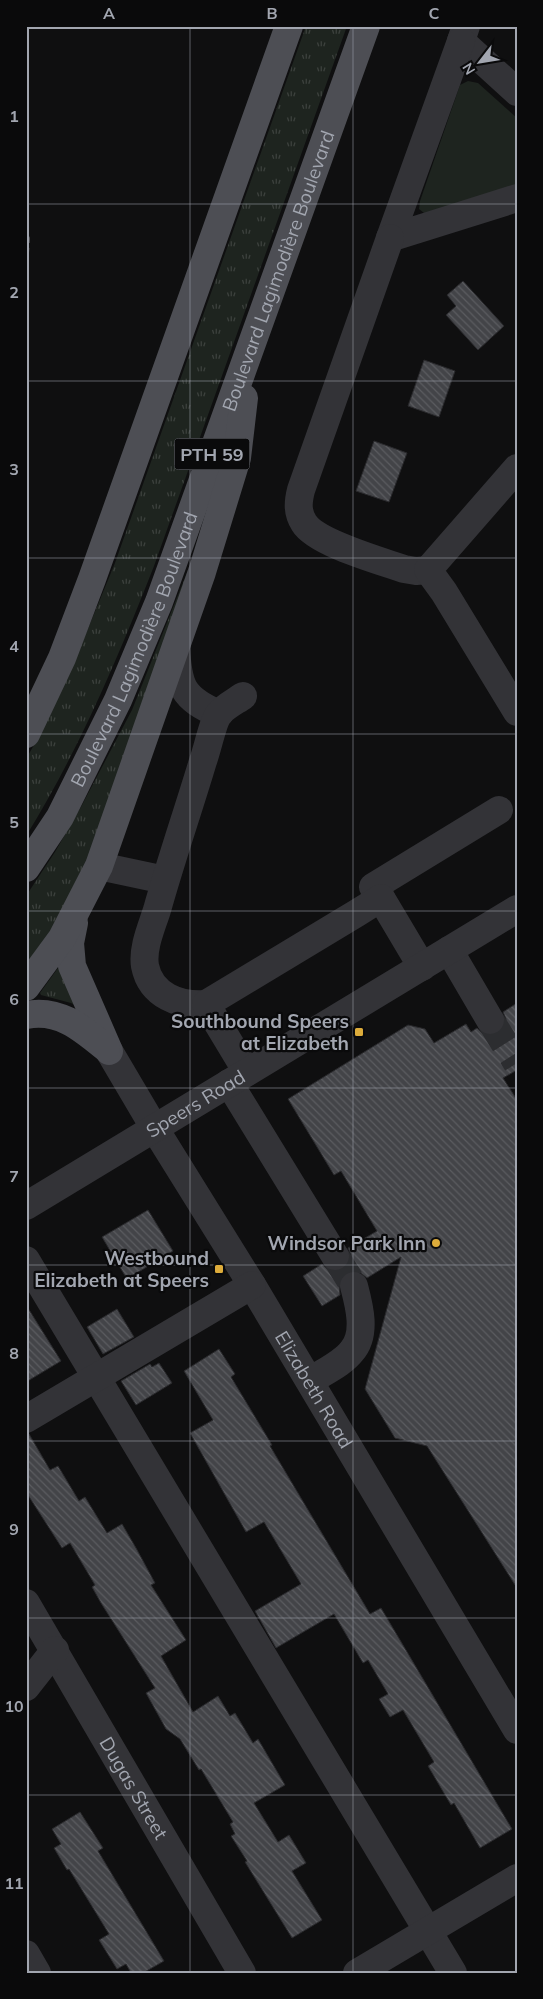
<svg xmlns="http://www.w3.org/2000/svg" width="543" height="1999" font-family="Mulish,sans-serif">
	<defs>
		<pattern id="grass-tufts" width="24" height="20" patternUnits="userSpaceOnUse" patternTransform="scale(1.25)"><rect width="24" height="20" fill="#1e241f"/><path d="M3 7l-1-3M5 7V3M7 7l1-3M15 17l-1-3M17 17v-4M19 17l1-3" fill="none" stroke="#3c413d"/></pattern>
		<pattern id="building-back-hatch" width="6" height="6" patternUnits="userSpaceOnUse" patternTransform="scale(1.25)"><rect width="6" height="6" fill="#434448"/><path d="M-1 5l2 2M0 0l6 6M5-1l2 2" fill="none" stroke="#5b5c60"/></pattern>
	</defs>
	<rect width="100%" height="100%" fill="#0f0f10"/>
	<!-- grass -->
	<path fill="url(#grass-tufts)" d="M 306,26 L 347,26 L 154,566 C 117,660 79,750 26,836 L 26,759 L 38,738 L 80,648 L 115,563 Z
		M 192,560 C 171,622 150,685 129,747 C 103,823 78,901 26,965 L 26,896 L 55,852 L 82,805 L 132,710 Z
		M 58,968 L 60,969 L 78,1007 L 71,1003 L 41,995 L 40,993 Z"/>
	<!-- green -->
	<path fill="#1e241f" d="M 468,81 L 478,83 L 517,118 L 517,191 L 429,217 L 419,209 L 420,201 L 460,85 Z"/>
	<!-- building -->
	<path fill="url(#building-back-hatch)" stroke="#29292c" d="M 463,281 L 504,326 L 478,350 L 446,315 L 456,306 L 447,295 Z
		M 424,360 L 455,371 L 439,417 L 408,406 Z
		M 374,441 L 407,453 L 389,502 L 356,491 Z
		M 517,1003 L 517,1070 L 503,1078 L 517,1100 L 517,1588 L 427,1446 L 395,1438 L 365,1389 L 401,1257 L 367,1278 L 358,1271 L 351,1271 L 343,1275 L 339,1282 L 340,1295 L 322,1306 L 303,1276 L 322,1264 L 328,1270 L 336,1272 L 343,1270 L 349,1263 L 351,1255 L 348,1248 L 377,1231 L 341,1171 L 334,1175 L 288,1099 L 408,1025 L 425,1029 L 434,1043 L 466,1024 L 471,1032 L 477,1028 L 483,1034 L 491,1036 L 498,1033 L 504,1027 L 506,1019 L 503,1012 Z
		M 148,1210 L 173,1251 L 127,1279 L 102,1237 Z
		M 26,1305 L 61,1361 L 26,1382 Z
		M 117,1309 L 134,1337 L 103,1354 L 87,1327 Z
		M 219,1349 L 235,1374 L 231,1377 L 272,1445 L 270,1446 L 370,1614 L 381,1608 L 512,1829 L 480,1848 L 454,1803 L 451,1805 L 428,1766 L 434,1762 L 403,1710 L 390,1717 L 379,1699 L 388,1694 L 368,1660 L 363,1663 L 334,1614 L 276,1648 L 255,1611 L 301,1584 L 264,1522 L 246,1532 L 190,1433 L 213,1420 L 184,1371 Z
		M 159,1363 L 172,1383 L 136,1405 L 121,1381 L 150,1364 L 152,1367 Z
		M 29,1434 L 50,1470 L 58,1466 L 79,1501 L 85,1497 L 107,1533 L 122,1524 L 136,1548 L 155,1583 L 151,1585 L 186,1640 L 161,1656 L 193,1712 L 218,1696 L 230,1716 L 235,1713 L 253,1743 L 258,1739 L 285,1785 L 254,1803 L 278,1842 L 289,1835 L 306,1863 L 292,1871 L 322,1920 L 292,1938 L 245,1862 L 247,1861 L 231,1836 L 235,1834 L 230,1824 L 233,1822 L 201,1769 L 199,1770 L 180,1739 L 166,1729 L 146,1693 L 155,1688 L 101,1603 L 92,1587 L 95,1585 L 70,1543 L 62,1548 L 26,1492 L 26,1435 Z
		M 80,1812 L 103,1848 L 98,1851 L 164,1961 L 143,1973 L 131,1973 L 126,1964 L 117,1969 L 99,1940 L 109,1934 L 69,1869 L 67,1870 L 54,1848 L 61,1844 L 52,1829 Z"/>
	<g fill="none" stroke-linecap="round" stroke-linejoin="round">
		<!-- minor-tunnel -->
		<path stroke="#2c2d30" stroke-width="28" stroke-dasharray="28 14" stroke-linecap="butt" d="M 490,1020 L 517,1063
			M 335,1256 L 354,1286"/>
		<!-- minor -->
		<g stroke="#333337" stroke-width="28">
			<path d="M 466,26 L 461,41 L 517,92"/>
			<path d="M 461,41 L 390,238 L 517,198"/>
			<path d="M 390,238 L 301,490 C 298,502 297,512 304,523 C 316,543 381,561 404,569 L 416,571 L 428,570"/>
			<path d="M 517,468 L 428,570 L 444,592 L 517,712"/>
			<path d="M 176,647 C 178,686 182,698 219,714"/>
			<path d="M 99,866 L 165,880"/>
			<path d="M 381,898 L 373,887 L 499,810"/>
			<path d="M 449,950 L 490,1020"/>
			<path d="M 206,1004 C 180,1006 151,996 145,966 C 142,948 152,926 157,910 C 171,860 188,811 203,761 C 207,751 213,721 219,714 C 224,707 236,701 243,696"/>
			<path id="s1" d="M 109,1051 L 155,1129 L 252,1285 L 517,1730"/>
			<path d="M 247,1072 L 206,1004 L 357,913 L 381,898 L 422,967"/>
			<path d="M 229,1083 L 335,1256"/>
			<path id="s2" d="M 26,1206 L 517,909"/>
			<path d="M 26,1260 L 453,1973"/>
			<path d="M 310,1381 C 323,1372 342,1364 352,1351 C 367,1334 359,1305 354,1286"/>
			<path d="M 26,1419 L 252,1285"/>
			<path id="s3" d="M 26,1603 L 242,1973"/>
			<path d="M 26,1687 L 55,1650"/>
			<path d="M 26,1954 L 37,1973"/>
			<path d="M 357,1973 L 517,1878"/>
		</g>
		<!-- major -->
		<g stroke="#4d4e54" stroke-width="28">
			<path d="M 26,734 L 62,658 L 92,579 L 289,26"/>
			<path id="s4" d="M 26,868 L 60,817 L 118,700 L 159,602 L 366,26"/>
			<path d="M 74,923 L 70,943 L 72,966 L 109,1051"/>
			<path d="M 26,987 L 62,938 L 99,866 L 202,572 L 237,458 L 244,398"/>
			<path d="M 26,1015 C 59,1008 83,1029 106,1048"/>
		</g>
		<!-- rail -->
		<path stroke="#4c4d52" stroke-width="4" stroke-dasharray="6 5" stroke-linecap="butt" d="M 26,226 L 28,239 L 26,267"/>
	</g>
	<!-- grid -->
	<path fill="none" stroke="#a2a6b0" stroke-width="1" stroke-opacity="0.55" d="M 190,26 L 190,1973M 353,26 L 353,1973M 26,204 L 517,204M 26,381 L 517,381M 26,558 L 517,558M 26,734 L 517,734M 26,911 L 517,911M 26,1088 L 517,1088M 26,1265 L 517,1265M 26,1441 L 517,1441M 26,1618 L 517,1618M 26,1795 L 517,1795"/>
	<!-- markers -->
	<g fill="#ddac3b" stroke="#0a0a0b" stroke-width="2">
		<rect x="354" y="1027" width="10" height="10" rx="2.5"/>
		<circle cx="436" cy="1243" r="5"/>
		<rect x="214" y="1264" width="10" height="10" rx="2.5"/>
	</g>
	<g text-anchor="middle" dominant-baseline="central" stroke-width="4.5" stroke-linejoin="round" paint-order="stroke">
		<!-- shield labels -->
		<rect fill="#0a0a0b" stroke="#74777e" stroke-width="1" x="174.5" y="438.5" width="75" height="31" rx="4"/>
		<g font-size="18" font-weight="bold" fill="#a2a6b0">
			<text x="212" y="454">PTH 59</text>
		</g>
		<!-- street labels -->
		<g font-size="19" fill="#a2a6b0" stroke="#0a0a0b">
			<text stroke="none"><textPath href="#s4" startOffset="650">Boulevard Lagimodière Boulevard</textPath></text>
			<text stroke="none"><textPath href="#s4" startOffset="245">Boulevard Lagimodière Boulevard</textPath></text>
			<text stroke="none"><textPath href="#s2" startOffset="198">Speers Road</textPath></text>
			<text stroke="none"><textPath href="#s1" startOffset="396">Elizabeth Road</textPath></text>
			<text stroke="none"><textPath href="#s3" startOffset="214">Dugas Street</textPath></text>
		</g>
		<!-- poi labels -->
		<g font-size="19" font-weight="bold" fill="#a2a6b0" stroke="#0a0a0b" text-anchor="end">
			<text x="349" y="1021">Southbound Speers<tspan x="349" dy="22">at Elizabeth</tspan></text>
			<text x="426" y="1243">Windsor Park Inn</text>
			<text x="209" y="1258">Westbound<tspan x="209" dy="22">Elizabeth at Speers</tspan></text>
		</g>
	</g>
	<!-- border -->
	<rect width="543" height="1999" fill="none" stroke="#0a0a0b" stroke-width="55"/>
	<!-- north arrow -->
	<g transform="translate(480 62) rotate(239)" stroke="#0a0a0b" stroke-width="4" paint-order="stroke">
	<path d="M0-4L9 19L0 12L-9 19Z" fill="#a2a6b0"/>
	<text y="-8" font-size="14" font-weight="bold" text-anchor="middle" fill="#a2a6b0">N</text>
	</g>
	<rect x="28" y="28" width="488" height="1944" fill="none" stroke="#a2a6b0" stroke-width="2"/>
	<g font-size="16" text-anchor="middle" font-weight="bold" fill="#a2a6b0">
		<text x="109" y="19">A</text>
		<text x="272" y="19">B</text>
		<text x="434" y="19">C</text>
		<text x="14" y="122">1</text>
		<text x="14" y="298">2</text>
		<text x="14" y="475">3</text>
		<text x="14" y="652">4</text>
		<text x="14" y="828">5</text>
		<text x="14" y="1005">6</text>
		<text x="14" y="1182">7</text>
		<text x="14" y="1359">8</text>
		<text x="14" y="1535">9</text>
		<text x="14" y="1712">10</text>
		<text x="14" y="1889">11</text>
	</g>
</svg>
